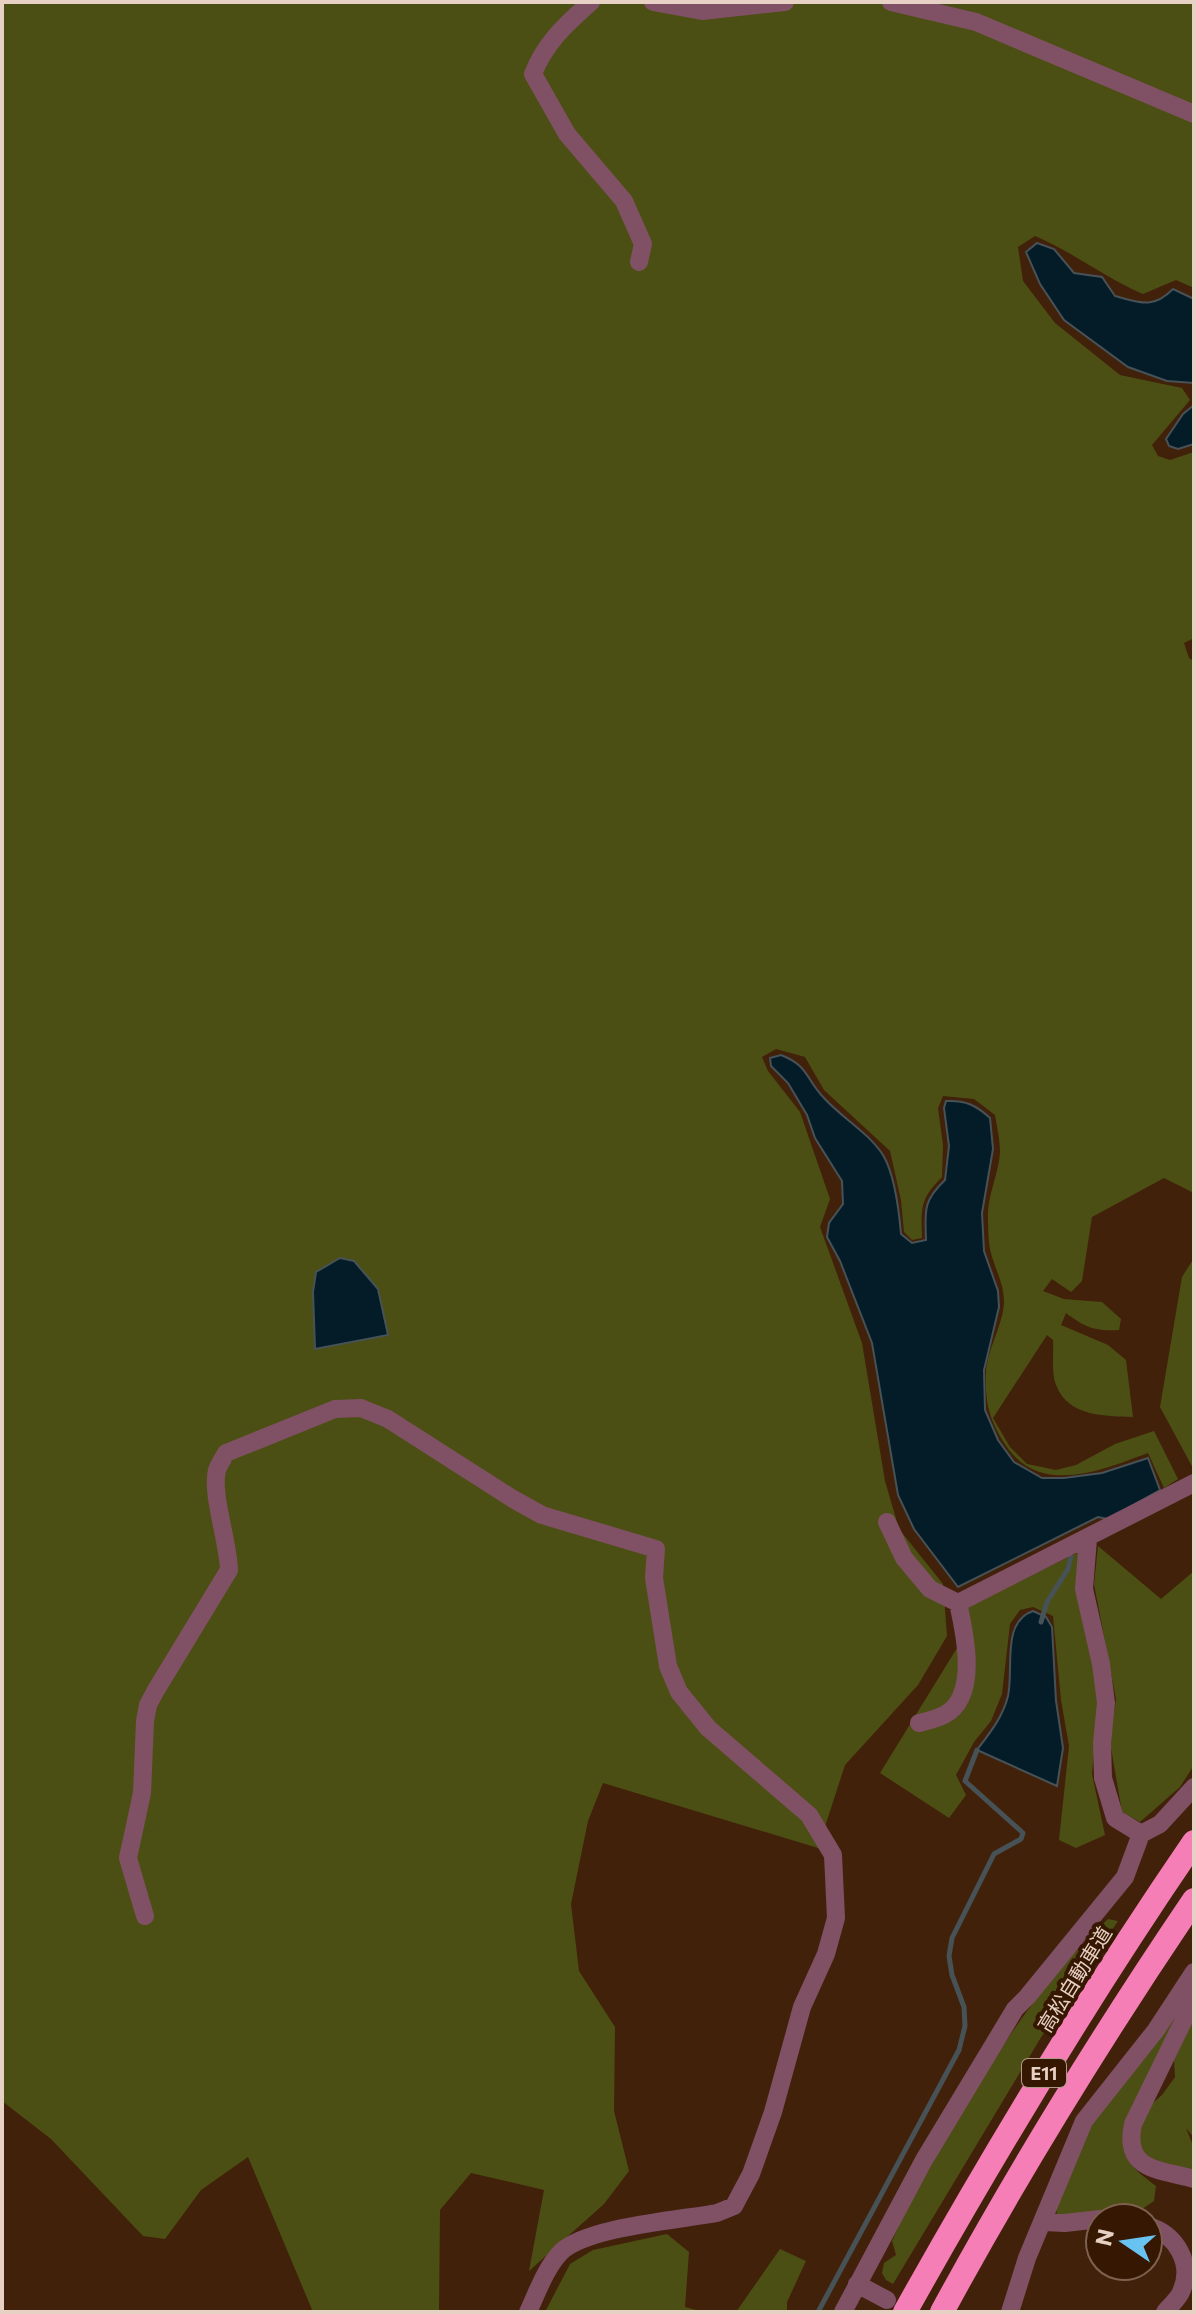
<svg xmlns="http://www.w3.org/2000/svg" width="1196" height="2314" font-family="Commissioner,'Noto Sans JP',sans-serif">
	<rect width="100%" height="100%" fill="#41210a"/>
	<!-- green -->
	<path fill="#4c4f13" fill-rule="evenodd" d="M 2,2 L 1194,2 L 1194,288 L 1176,280 L 1143,294 C 1105,278 1073,252 1035,236 L 1018,247 L 1023,281 L 1055,323 L 1120,375 L 1182,388 L 1190,400 L 1152,445 L 1158,456 L 1170,460 L 1194,452 L 1194,638 L 1184,643 L 1189,658 L 1194,661 L 1194,1193 L 1164,1178 L 1092,1217 L 1082,1281 L 1071,1292 L 1052,1279 L 1043,1291 L 1064,1299 L 1102,1302 L 1121,1319 L 1119,1330 C 1094,1331 1086,1328 1066,1313 L 1061,1325 L 1108,1345 L 1126,1360 L 1133,1417 C 1106,1416 1068,1417 1056,1385 C 1051,1373 1054,1353 1053,1340 L 1047,1335 L 993,1418 L 1010,1447 L 1027,1464 L 1056,1470 L 1076,1465 L 1115,1444 L 1154,1431 L 1178,1479 L 1164,1488 L 1148,1453 C 1097,1472 1035,1498 1001,1438 C 988,1415 985,1400 986,1373 C 987,1349 1003,1326 1004,1302 C 1004,1282 994,1268 990,1249 C 988,1238 988,1224 988,1212 C 989,1192 999,1172 1000,1152 C 1000,1140 997,1127 995,1115 L 974,1099 L 943,1096 L 938,1108 L 943,1145 L 942,1177 C 920,1199 921,1208 922,1238 L 912,1240 L 904,1232 L 901,1200 L 890,1151 L 824,1090 L 805,1057 L 776,1049 L 762,1057 L 768,1071 L 800,1112 L 830,1199 L 820,1227 L 862,1343 L 885,1481 L 899,1529 L 943,1584 L 947,1636 L 918,1685 L 845,1765 L 818,1848 L 603,1783 L 588,1821 L 571,1904 L 579,1971 L 615,2027 L 614,2111 L 629,2171 L 604,2204 L 529,2271 L 544,2190 L 471,2173 L 440,2210 L 439,2312 L 313,2312 L 248,2157 L 201,2190 L 165,2239 L 143,2236 L 51,2139 L 2,2101 ZM 354,1261 L 378,1289 L 388,1334 L 316,1349 L 316,1326 Z
		M 1194,1258 L 1194,1470 L 1160,1407 L 1182,1277 Z
		M 1098,1546 L 1161,1599 L 1194,1571 L 1194,1765 L 1180,1787 L 1140,1822 L 1122,1812 L 1110,1742 L 1116,1699 L 1094,1584 Z
		M 1081,1551 L 1099,1698 L 1092,1774 L 1105,1835 L 1076,1848 L 1059,1840 L 1069,1746 L 1061,1700 L 1053,1616 L 1033,1607 L 1020,1610 L 1010,1624 L 1002,1694 L 991,1721 L 974,1742 L 956,1775 L 966,1795 L 949,1818 L 880,1773 L 965,1635 L 966,1607 Z
		M 1108,1919 L 1118,1921 L 1040,2039 L 893,2284 L 886,2280 L 882,2273 L 884,2263 L 896,2255 L 892,2241 L 902,2218 C 961,2112 1018,2003 1108,1919 Z
		M 1188,1995 L 1123,2136 C 1122,2162 1137,2171 1156,2186 L 1154,2201 L 1135,2214 L 1113,2212 L 1057,2218 L 1056,2202 L 1095,2117 Z
		M 1194,2017 L 1194,2138 L 1186,2128 L 1194,2148 L 1194,2174 C 1161,2165 1148,2170 1135,2135 L 1147,2108 L 1162,2095 L 1175,2077 L 1174,2060 Z
		M 667,2234 L 689,2252 L 685,2307 L 704,2312 L 545,2312 L 570,2264 L 593,2250 Z
		M 780,2249 L 806,2261 L 787,2302 L 787,2312 L 736,2312 Z"/>
	<!-- water -->
	<path fill="#031c28" stroke="#475257" stroke-width="2" d="M 1037,243 L 1054,249 L 1074,273 L 1102,277 L 1115,296 C 1141,303 1153,309 1173,289 L 1194,299 L 1194,383 L 1167,381 L 1128,367 L 1064,320 L 1040,284 L 1026,252 Z
		M 1194,405 L 1194,444 L 1178,449 L 1169,446 L 1166,439 L 1183,414 Z
		M 781,1055 C 809,1066 805,1078 824,1098 C 842,1118 868,1132 883,1155 C 895,1175 899,1211 901,1234 L 912,1243 L 926,1240 C 925,1210 923,1201 945,1180 L 949,1146 L 944,1108 L 946,1101 C 965,1100 976,1105 990,1118 L 993,1149 L 982,1213 L 984,1251 L 998,1291 L 999,1307 L 984,1370 L 985,1410 L 998,1440 L 1014,1462 L 1042,1478 L 1064,1478 L 1102,1473 L 1148,1458 L 1160,1490 L 1108,1519 L 1098,1517 L 958,1587 L 914,1529 L 898,1495 L 872,1343 L 840,1261 L 827,1237 L 829,1223 L 843,1204 L 842,1181 L 815,1138 L 807,1115 L 788,1083 L 771,1066 L 770,1058 Z
		M 340,1258 L 354,1261 L 378,1289 L 388,1335 L 315,1349 L 313,1292 L 316,1272 Z
		M 1033,1611 L 1046,1617 L 1052,1627 L 1056,1701 L 1063,1748 L 1057,1786 L 977,1750 C 989,1734 1003,1717 1008,1696 C 1014,1668 1001,1622 1033,1611 Z"/>
	<g fill="none" stroke-linecap="round" stroke-linejoin="round">
		<!-- stream -->
		<path stroke="#475257" stroke-width="5" d="M 1041,1622 L 1047,1602 L 1068,1569 L 1071,1557 L 1068,1552
			M 818,2312 L 959,2050 L 965,2026 L 964,2007 L 952,1975 L 949,1956 L 952,1938 L 994,1854 L 1021,1839 L 1023,1833 L 965,1781 L 977,1750"/>
		<!-- minor -->
		<path stroke="#805065" stroke-width="18" d="M 591,2 C 566,24 545,43 533,74 L 567,134 L 624,201 L 643,244 L 639,262
			M 653,2 L 702,11 L 785,2
			M 891,2 L 976,22 L 1194,114
			M 887,1522 L 904,1558 L 930,1589 L 958,1603
			M 1088,1539 L 1084,1589 L 1101,1664 L 1106,1703 L 1102,1743 L 1103,1778 L 1115,1818 L 1141,1834
			M 958,1603 L 1194,1483
			M 919,1723 C 927,1721 936,1719 944,1715 C 979,1697 965,1634 958,1603
			M 145,1916 L 128,1858 L 142,1793 L 145,1721 L 148,1705 L 156,1690 L 229,1570 C 228,1540 211,1494 217,1470 C 219,1464 223,1459 226,1453 L 335,1409 L 361,1408 L 388,1419 L 513,1499 L 542,1515 L 656,1549 L 654,1578 L 668,1666 L 679,1692 L 708,1728 L 809,1815 L 833,1855 L 836,1918 L 826,1954 L 802,2007 L 773,2112 L 751,2174 L 734,2206 L 717,2213 C 679,2220 587,2227 561,2252 C 546,2267 537,2293 528,2312
			M 1194,1999 L 1133,2124 C 1123,2171 1159,2169 1194,2179
			M 1043,2222 L 1065,2223 L 1100,2219
			M 1148,2226 C 1176,2234 1194,2264 1181,2292 C 1178,2299 1170,2306 1165,2312
			M 857,2284 L 887,2300
			M 843,2312 L 924,2160 L 1015,2009 L 1027,1997 L 1125,1877 L 1141,1834 L 1160,1824 L 1194,1787
			M 1010,2312 L 1027,2258 L 1084,2121 L 1156,2030 L 1194,1972"/>
		<!-- motorway -->
		<path stroke="#f57eb6" stroke-width="24" d="M 905,2312 C 995,2151 1090,1994 1194,1842
			M 942,2312 C 1019,2170 1104,2033 1194,1900"/>
	</g>
	<g text-anchor="middle" dominant-baseline="central" stroke-width="8" stroke-linejoin="round" paint-order="stroke">
		<!-- shield labels -->
		<rect fill="#361702" stroke="#b2998a" stroke-width="2" x="1022" y="2059" width="44" height="28" rx="6"/>
		<g font-size="18" font-weight="bold" fill="#e7d1c4">
			<text x="1044" y="2073">E11</text>
		</g>
		<!-- street labels -->
		<g font-size="20" fill="#e7d1c4" stroke="#361702">
			<text transform="translate(1074 1979) rotate(-58)">高松自動車道</text>
		</g>
	</g>
	<!-- border -->
	<rect width="1196" height="2314" fill="none" stroke="#e7d1c4" stroke-width="8"/>
	<!-- north arrow -->
	<g transform="translate(1124 2242) rotate(283)"><circle r="38" fill="#361702" stroke="#7d6150" stroke-width="2"/>
	<path d="M0-6L14 30L0 20L-14 30Z" fill="#69c3f1"/>
	<text y="-12" font-size="22" font-weight="bold" text-anchor="middle" fill="#e7d1c4">N</text>
	</g>
</svg>
